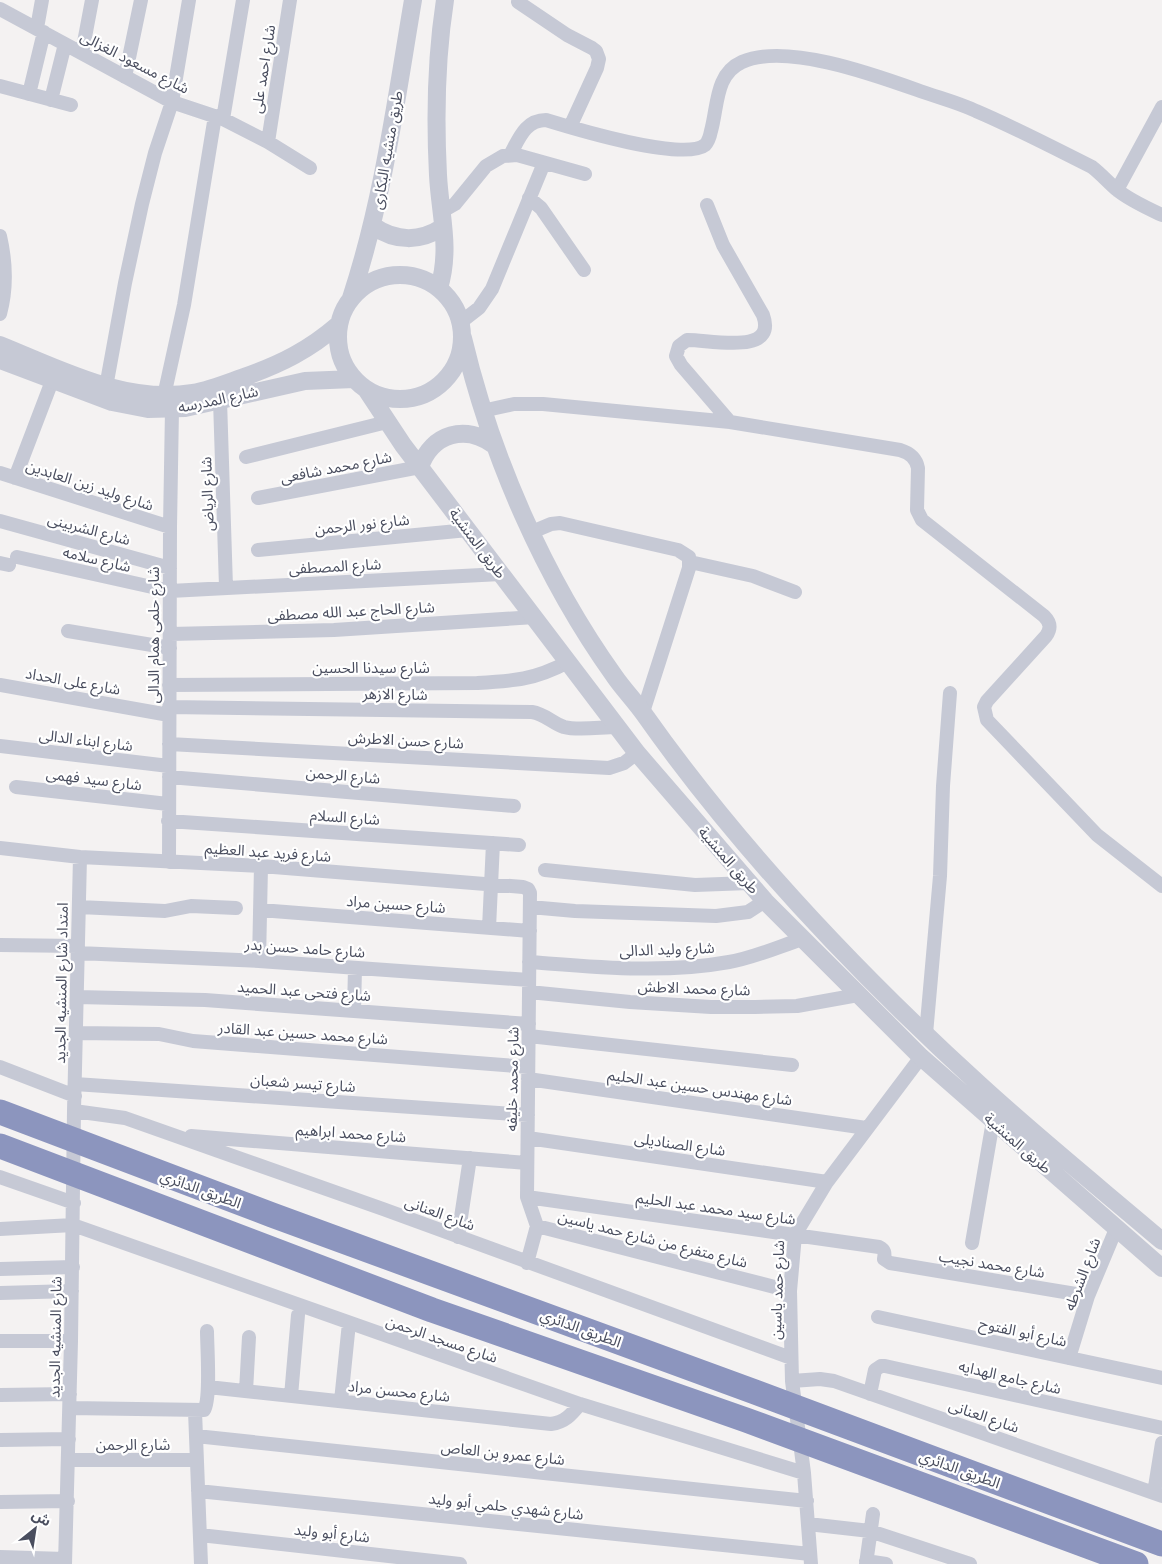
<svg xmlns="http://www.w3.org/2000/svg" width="1162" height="1564" font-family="'PT Sans','Noto Sans Arabic',sans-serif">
	<rect width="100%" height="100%" fill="#f4f2f2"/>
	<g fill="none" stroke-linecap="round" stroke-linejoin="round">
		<!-- minor -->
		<path stroke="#c6c9d5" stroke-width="14" d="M 518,2 L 567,35 L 592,48 L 596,51 L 599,59 L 597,68 L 570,127
			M 0,9 L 172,102 L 223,119 L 268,142 L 310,168
			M 37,28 L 42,0
			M 82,53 L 92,0
			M 125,77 L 141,0
			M 0,86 L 71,105
			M 29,94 L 44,32
			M 51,100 L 65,44
			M 223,119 L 243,0
			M 268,142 L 290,0
			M 510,155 C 519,139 525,120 546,120 C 572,128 684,162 705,145 C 708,142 710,136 711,131 C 718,106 715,74 742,62 C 787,42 878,76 923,92 C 940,98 959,103 976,111 C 1016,128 1054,148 1092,167 C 1101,174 1108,182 1116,189 C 1129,200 1147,208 1162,215
			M 1117,190 L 1162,107
			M 529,198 L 541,208 L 584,270
			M 707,205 L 723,245 L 763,315 C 778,357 707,339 687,340 L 679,346 L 676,356 L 681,365 L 730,422
			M 441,212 L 455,204 L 486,166 L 503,156 L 517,155 L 585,174
			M 0,236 C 6,262 7,288 0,314
			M 461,322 L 479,308 L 492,289 L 544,163
			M 106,387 L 125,283 L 142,204 L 155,153 L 172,102 L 189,0
			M 164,396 L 184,305 L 215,116
			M 220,400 L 226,587
			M 482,411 L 514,404 L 543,404 L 730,422 L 900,450 C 910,453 916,458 918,468 L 917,510 L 922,520 L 1044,616 C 1051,623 1051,629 1046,636 L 987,701 L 984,707 L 987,720 L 1097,835 L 1162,886
			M 246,457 L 387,422
			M 0,473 L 170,527
			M 15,478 L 52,381
			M 258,498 L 420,467
			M 0,521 L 170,568
			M 532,532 L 551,524 L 560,523 L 678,550 L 689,557 L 689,568 L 643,712
			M 258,550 L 468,530
			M 17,557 L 170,591 L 501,574
			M 690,562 L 753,576 L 795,592
			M 0,563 L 9,565
			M 68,631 L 170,648
			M 170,634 L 334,630 L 535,617
			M 0,685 L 169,715
			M 169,685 L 477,683 C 514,681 534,680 568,662
			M 169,707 L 532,712 C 545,714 552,723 564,727 C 578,731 601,727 617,727
			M 169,744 L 609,768 L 624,763 L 637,753
			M 0,746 L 169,766
			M 169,777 L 514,806
			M 16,787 L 168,804
			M 168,821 L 519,845
			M 0,848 L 80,857 L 261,866 L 523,887 L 528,889 L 530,893 L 527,1197 L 537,1226 L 527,1263
			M 169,862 L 170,527 L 172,409
			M 545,870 L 695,885 L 749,883
			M 79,907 L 165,911 L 191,906 L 236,908
			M 530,907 L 575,911 L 716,916 L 748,912 L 765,901
			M 260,910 L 530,931
			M 489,928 L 493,843
			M 0,945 L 78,946
			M 78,953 L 259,961 L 529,980
			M 259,961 L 261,866
			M 529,962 C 596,967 663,974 729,962 C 753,958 778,947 802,939
			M 529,992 L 630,1002 L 711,1007 L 755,1007 L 797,1006 L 858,995
			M 77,997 L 205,1000 L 529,1024
			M 354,1011 L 355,968
			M 76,1033 L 159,1034 L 193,1041 L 528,1067
			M 926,1034 L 940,876 L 943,786 L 950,693
			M 529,1036 L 792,1065
			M 0,1067 L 75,1096
			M 528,1079 L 866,1128
			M 75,1084 L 528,1115
			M 74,1111 L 125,1118 L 383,1209 L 791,1358
			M 191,1136 L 527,1163
			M 528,1138 L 827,1182
			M 0,1177 L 74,1203
			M 527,1197 L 879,1247 C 885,1250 885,1253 884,1259 L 890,1263 L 1088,1296
			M 537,1226 L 790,1291
			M 0,1229 L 73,1225 L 580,1404 L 804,1473
			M 458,1237 L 470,1158
			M 972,1243 L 993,1121
			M 0,1269 L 73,1267
			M 0,1293 L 72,1291
			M 878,1317 L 1162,1378
			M 0,1341 L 71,1341
			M 1069,1358 L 1088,1296 L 1116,1229
			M 792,1381 L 820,1379 L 834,1381 L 1162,1496
			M 208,1387 L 551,1424 C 565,1422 571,1415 580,1404
			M 246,1391 L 249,1337
			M 870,1394 L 875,1370 L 881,1366 L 885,1366 L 1162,1428
			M 0,1395 L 70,1394
			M 291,1396 L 298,1315
			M 341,1401 L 349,1323
			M 70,1408 L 204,1410 C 211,1399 207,1346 207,1331
			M 195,1411 L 201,1564
			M 196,1436 L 807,1501
			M 0,1440 L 69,1439
			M 69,1460 L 197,1460
			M 198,1491 L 810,1554
			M 1154,1493 L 1162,1443
			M 0,1502 L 68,1501
			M 808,1524 L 870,1531 L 970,1564
			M 200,1535 L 460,1564
			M 0,1557 L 65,1559
			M 866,1561 L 886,1564
			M 65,1564 L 71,1341 L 74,1111 L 80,857
			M 811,1564 L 804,1473 L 792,1381 L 790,1291 L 795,1235 L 827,1182 L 921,1057
			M 866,1564 L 873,1514"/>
		<!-- tertiary -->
		<path stroke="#c6c9d5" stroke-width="18" d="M 373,226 C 396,242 420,242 443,227
			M338 337a62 62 0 1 1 124 0a62 62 0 1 1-124 0Z
			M 439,288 C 451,248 440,215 438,175 C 435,117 436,58 445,0
			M 351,298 C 383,201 396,100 413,0
			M 463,338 C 491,456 544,578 615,677 C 624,690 635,701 644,714 C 740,850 857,973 980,1085 C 1039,1139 1101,1189 1162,1241
			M 0,345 C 62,370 125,404 193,393 C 210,390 227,383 244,377 C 281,364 309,350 339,324
			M 0,360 L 112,402 L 148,409 L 185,408 L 305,381 L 354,379
			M 366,389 L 403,445 L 637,753 L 765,901 L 921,1057 L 1162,1268
			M 420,467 C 432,433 466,424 494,445"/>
		<!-- motorway -->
		<path stroke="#8c95be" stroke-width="25" d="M 0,1112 L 272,1215 L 755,1392 L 1162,1544
			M 0,1146 L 432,1310 L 746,1420 L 1136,1564"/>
	</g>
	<g text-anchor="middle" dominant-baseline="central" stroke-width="4.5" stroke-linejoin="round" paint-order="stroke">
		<!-- street labels -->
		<g font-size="15" fill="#4a4e5f" stroke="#fff">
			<text transform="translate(135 62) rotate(27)">شارع مسعود الغزالى</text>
			<text transform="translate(263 69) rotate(-81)">شارع احمد على</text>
			<text transform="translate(387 150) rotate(-80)">طريق منشيه البكارى</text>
			<text transform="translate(218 399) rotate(-12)">شارع المدرسه</text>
			<text transform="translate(336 467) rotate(-11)">شارع محمد شافعى</text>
			<text transform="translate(90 485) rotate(18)">شارع وليد زين العابدين</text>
			<text transform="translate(207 494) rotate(-92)">شارع الرياض</text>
			<text transform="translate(362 524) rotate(-6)">شارع نور الرحمن</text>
			<text transform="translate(89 529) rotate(15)">شارع الشربينى</text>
			<text transform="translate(478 543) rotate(53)">طريق المنشية</text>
			<text transform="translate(97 559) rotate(13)">شارع سلامه</text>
			<text transform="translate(335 566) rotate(-3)">شارع المصطفى</text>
			<text transform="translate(351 611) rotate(-3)">شارع الحاج عبد الله مصطفى</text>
			<text transform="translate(153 635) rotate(-90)">شارع حلمى همام الدالى</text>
			<text x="371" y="667">شارع سيدنا الحسين</text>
			<text transform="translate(73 681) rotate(10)">شارع على الحداد</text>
			<text transform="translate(395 694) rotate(1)">شارع الازهر</text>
			<text transform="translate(86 740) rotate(7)">شارع ابناء الدالى</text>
			<text transform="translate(406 740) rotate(3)">شارع حسن الاطرش</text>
			<text transform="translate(343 775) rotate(5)">شارع الرحمن</text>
			<text transform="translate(94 779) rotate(7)">شارع سيد فهمى</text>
			<text transform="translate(345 817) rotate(4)">شارع السلام</text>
			<text transform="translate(268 852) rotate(4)">شارع فريد عبد العظيم</text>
			<text transform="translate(729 860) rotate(49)">طريق المنشية</text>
			<text transform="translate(396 904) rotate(4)">شارع حسين مراد</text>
			<text transform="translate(305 948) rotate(4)">شارع حامد حسن بدر</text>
			<text transform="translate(667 949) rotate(-2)">شارع وليد الدالى</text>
			<text transform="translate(61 983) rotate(-89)">امتداد شارع المنشيه الجديد</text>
			<text transform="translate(694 988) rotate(2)">شارع محمد الاطش</text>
			<text transform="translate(304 991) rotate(4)">شارع فتحى عبد الحميد</text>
			<text transform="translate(303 1033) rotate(4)">شارع محمد حسين عبد القادر</text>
			<text transform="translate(512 1079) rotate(-89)">شارع محمد خليفه</text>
			<text transform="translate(303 1083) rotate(4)">شارع تيسر شعبان</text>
			<text transform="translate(700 1087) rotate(8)">شارع مهندس حسين عبد الحليم</text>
			<text transform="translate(351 1133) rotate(4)">شارع محمد ابراهيم</text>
			<text transform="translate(1018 1143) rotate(41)">طريق المنشية</text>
			<text transform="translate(680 1144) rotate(8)">شارع الصناديلى</text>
			<text transform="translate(201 1189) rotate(20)">الطريق الدائري</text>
			<text transform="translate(716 1208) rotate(8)">شارع سيد محمد عبد الحليم</text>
			<text transform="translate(440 1213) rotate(20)">شارع العنانى</text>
			<text transform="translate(653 1239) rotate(14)">شارع متفرع من شارع حمد ياسين</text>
			<text transform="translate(992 1264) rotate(9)">شارع محمد نجيب</text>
			<text transform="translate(1082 1274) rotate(-69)">شارع الشرطه</text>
			<text transform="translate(777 1290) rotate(-88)">شارع حمد ياسين</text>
			<text transform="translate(581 1328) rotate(20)">الطريق الدائري</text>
			<text transform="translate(1023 1332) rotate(12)">شارع أبو الفتوح</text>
			<text transform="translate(55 1337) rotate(-89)">شارع المنشيه الجديد</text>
			<text transform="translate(442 1339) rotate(19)">شارع مسجد الرحمن</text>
			<text transform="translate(1010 1377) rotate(13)">شارع جامع الهدايه</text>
			<text transform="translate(399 1391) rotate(6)">شارع محسن مراد</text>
			<text transform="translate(984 1416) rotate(19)">شارع العنانى</text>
			<text x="133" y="1444">شارع الرحمن</text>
			<text transform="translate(503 1453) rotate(6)">شارع عمرو بن العاص</text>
			<text transform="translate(960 1469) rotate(20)">الطريق الدائري</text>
			<text transform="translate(506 1506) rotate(6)">شارع شهدي حلمي أبو وليد</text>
			<text transform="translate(332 1533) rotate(6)">شارع أبو وليد</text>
		</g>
	</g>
	<!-- north arrow -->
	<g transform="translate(35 1529) rotate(30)" stroke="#ffffff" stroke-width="4" paint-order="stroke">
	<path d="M0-4L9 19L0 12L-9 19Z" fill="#4a4e5f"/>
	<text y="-8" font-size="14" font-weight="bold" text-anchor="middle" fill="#4a4e5f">ش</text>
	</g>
</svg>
